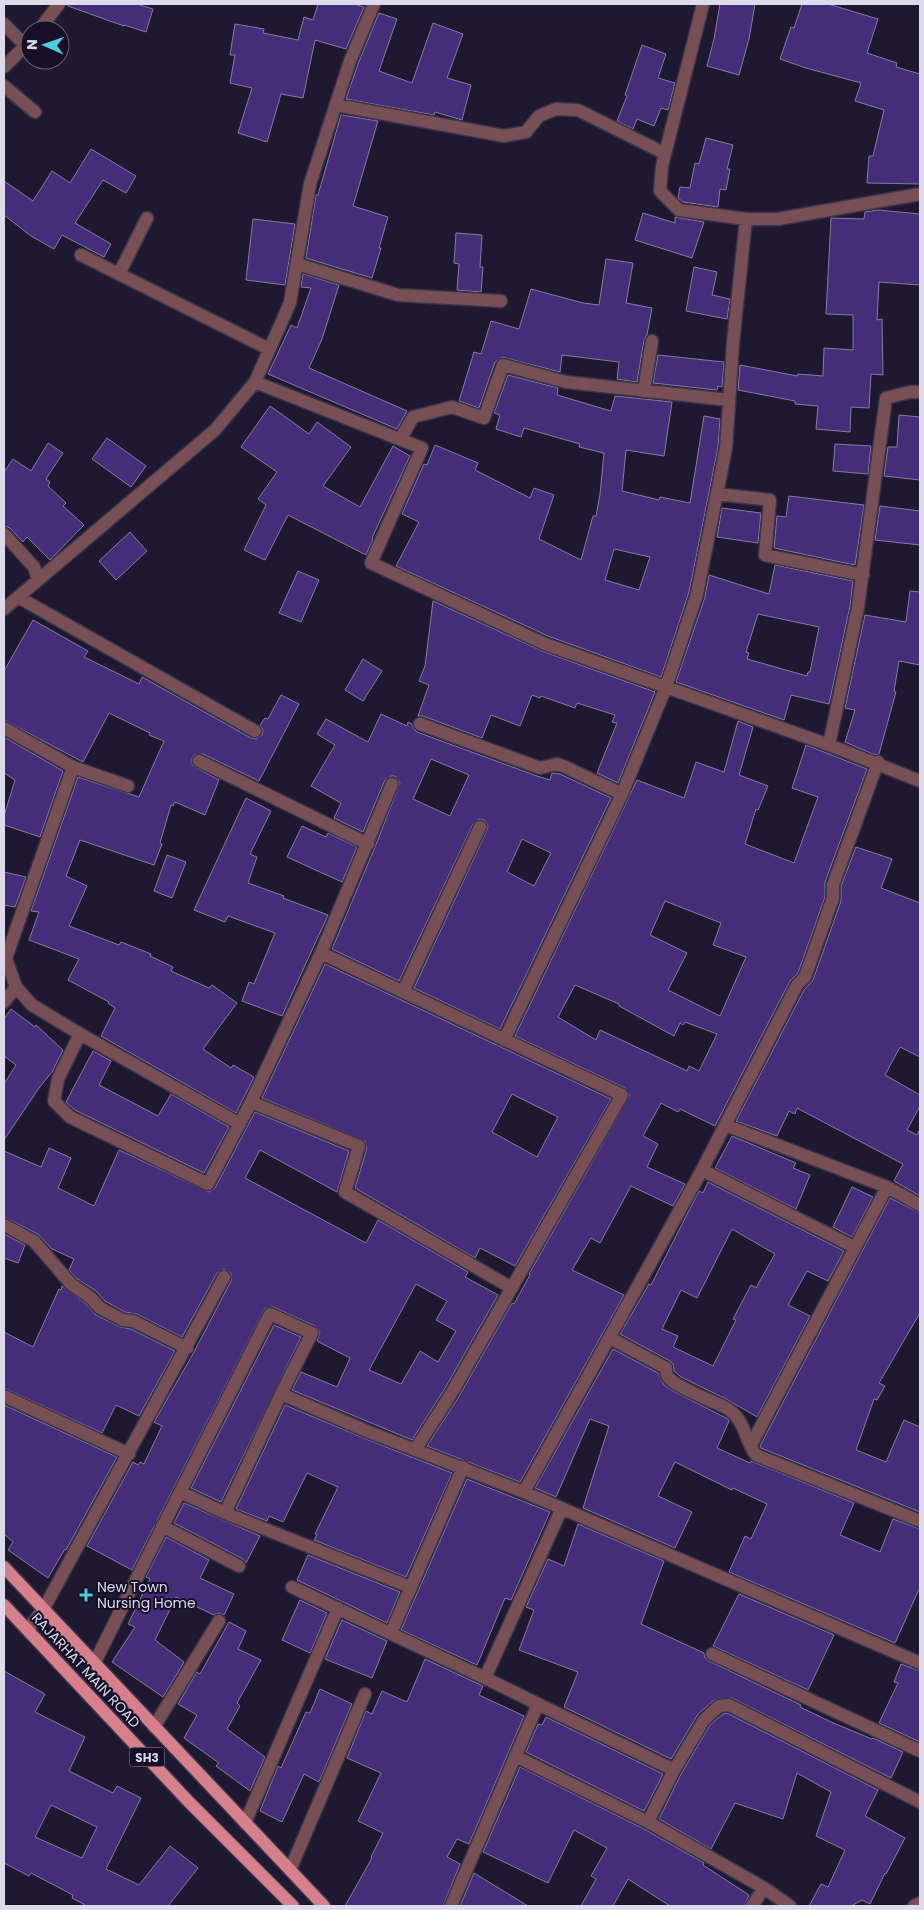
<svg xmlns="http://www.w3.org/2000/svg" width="924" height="1910" font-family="Poppins,sans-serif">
	<rect width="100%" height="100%" fill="#1e1831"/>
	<!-- building -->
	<path fill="#452d79" stroke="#847e9e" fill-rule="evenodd" d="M 68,4 L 137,4 L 153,9 L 146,32 L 124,25 L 124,26 L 68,6 Z
		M 318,4 L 354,4 L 364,7 L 346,49 L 315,40 L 303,98 L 281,94 L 267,142 L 238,133 L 252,88 L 230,83 L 235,55 L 230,55 L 235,24 L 264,29 L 263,33 L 298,40 L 304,17 L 313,20 Z
		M 720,4 L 755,4 L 749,39 L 739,75 L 707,66 L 714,39 Z
		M 802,4 L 828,4 L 878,19 L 867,53 L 897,63 L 896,67 L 920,74 L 920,184 L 867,183 L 869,156 L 873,156 L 884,110 L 855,101 L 861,83 L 806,68 L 780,59 L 791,27 L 794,28 Z
		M 379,13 L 397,19 L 379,71 L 412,83 L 433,23 L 463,34 L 447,78 L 471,85 L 462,120 L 435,112 L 434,115 L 346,99 L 358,64 Z
		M 642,45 L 666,54 L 658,78 L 675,83 L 668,110 L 661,108 L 654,126 L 637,119 L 633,129 L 617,121 L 627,96 L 625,95 Z
		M 341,115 L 378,121 L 353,206 L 388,217 L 379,248 L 381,248 L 372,278 L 306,258 L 316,195 L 318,195 Z
		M 706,138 L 733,145 L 727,169 L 730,169 L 726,190 L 720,189 L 718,207 L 683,202 L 678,198 L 680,187 L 690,188 L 695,163 L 699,164 Z
		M 91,149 L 136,176 L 126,193 L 103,180 L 75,223 L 111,244 L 104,257 L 62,235 L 54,249 L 31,236 L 4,215 L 4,181 L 33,201 L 52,171 L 70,183 Z
		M 878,210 L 920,214 L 920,285 L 879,282 L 877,320 L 882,319 L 883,375 L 871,374 L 869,408 L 851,407 L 850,432 L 816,429 L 818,406 L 795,404 L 795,401 L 738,390 L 740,365 L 797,376 L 798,374 L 823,376 L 824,348 L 853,350 L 853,315 L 826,314 L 831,218 L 864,219 L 865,212 Z
		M 643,213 L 675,223 L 675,217 L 704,222 L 692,258 L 635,240 Z
		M 253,219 L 295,224 L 285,285 L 246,280 Z
		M 456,233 L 482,235 L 480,267 L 483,267 L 481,292 L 457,290 L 459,264 L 454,263 Z
		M 606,259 L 633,263 L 626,303 L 652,308 L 647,335 L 644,340 L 637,382 L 617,379 L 619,362 L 562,355 L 560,372 L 502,357 L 495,362 L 479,408 L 459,401 L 474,352 L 481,354 L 491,321 L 519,329 L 531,289 L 583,303 L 599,305 Z
		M 694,267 L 717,272 L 712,295 L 730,299 L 727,319 L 686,311 Z
		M 303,274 L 339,285 L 322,339 L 309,368 L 407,411 L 397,429 L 268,374 L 291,325 L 297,328 L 311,288 L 301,287 Z
		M 658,355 L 724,362 L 722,387 L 718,386 L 717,390 L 653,383 Z
		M 508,375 L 558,388 L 557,395 L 611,411 L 615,396 L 672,402 L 664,456 L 626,450 L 622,491 L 659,500 L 660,497 L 690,503 L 704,416 L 720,419 L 718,447 L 689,592 L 661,677 L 548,636 L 396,566 L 419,522 L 402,514 L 424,464 L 427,465 L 435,445 L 478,463 L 475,470 L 530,498 L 534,488 L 554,495 L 539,539 L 581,560 L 593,516 L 596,516 L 600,494 L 604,453 L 579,447 L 580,444 L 524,428 L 521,437 L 496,429 L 500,415 L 494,413 ZM 614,549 L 650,557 L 639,590 L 605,580 Z
		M 270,406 L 309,434 L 317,422 L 351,447 L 323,486 L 360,507 L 393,446 L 410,456 L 372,538 L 373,539 L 366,555 L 288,515 L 265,560 L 244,550 L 266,505 L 258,499 L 277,472 L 241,447 Z
		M 899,415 L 920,417 L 920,480 L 884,476 L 888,447 L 897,447 Z
		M 107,438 L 146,466 L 131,487 L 92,459 Z
		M 48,443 L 63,453 L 46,479 L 50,482 L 48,486 L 66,503 L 63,506 L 84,525 L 50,560 L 27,537 L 23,542 L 10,528 L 4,526 L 4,472 L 13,459 L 31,471 Z
		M 835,444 L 871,446 L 868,474 L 833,471 Z
		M 789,496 L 864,505 L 855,565 L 774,548 L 777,516 L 786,517 Z
		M 880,506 L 920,511 L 920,545 L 875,540 Z
		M 722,508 L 761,513 L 758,543 L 717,537 Z
		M 130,532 L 147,551 L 116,580 L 99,561 Z
		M 775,565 L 853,581 L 850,606 L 829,704 L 791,695 L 784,720 L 676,682 L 705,597 L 709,575 L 769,594 ZM 758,614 L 819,627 L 810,672 L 808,672 L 807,676 L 747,659 L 749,653 L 746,652 Z
		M 298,571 L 319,580 L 301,622 L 279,613 Z
		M 910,591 L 920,592 L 920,665 L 899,661 L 894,691 L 896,692 L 879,754 L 875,755 L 845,742 L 855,710 L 845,708 L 865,615 L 906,622 Z
		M 433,601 L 542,651 L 655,692 L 618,783 L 597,773 L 617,723 L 612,722 L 615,715 L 577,703 L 575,708 L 541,696 L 540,698 L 532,695 L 520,726 L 491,715 L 482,738 L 423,716 L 418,716 L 429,685 L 419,681 L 425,666 Z
		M 33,620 L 88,651 L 84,657 L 139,684 L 142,677 L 251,738 L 256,739 L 262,735 L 263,730 L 260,725 L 265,718 L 268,719 L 281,695 L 299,704 L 259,781 L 203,754 L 194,755 L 191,761 L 193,766 L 219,780 L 205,815 L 175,802 L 173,806 L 171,805 L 160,843 L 162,844 L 154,865 L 80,840 L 66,876 L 87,886 L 69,926 L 119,945 L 121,942 L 151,954 L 150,956 L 173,967 L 171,971 L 209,988 L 212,985 L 237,1003 L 203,1049 L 231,1068 L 233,1065 L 254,1077 L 236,1113 L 101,1036 L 115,1008 L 108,1003 L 109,1002 L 68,980 L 79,959 L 29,940 L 39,912 L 31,911 L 78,777 L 139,797 L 164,741 L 149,735 L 150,733 L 109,713 L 83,762 L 4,720 L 4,671 Z
		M 363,659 L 382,671 L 363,701 L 345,690 Z
		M 381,714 L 407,726 L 408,722 L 412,724 L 414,729 L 417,732 L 537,776 L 550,780 L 552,773 L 560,774 L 611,798 L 500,1029 L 414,988 L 487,830 L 488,826 L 484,820 L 479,819 L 473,824 L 399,981 L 332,949 L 375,847 L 400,783 L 395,776 L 391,776 L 385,780 L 363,832 L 334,818 L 341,803 L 311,786 L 335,745 L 317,734 L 326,719 L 368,742 ZM 431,759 L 469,775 L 450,816 L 413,799 ZM 522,839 L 551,853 L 534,886 L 507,872 Z
		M 738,721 L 753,727 L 739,775 L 768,786 L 758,810 L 756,809 L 745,844 L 794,863 L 818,797 L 792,788 L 806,745 L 867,769 L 825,882 L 825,897 L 798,973 L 790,981 L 715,1126 L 680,1109 L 678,1112 L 661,1103 L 643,1136 L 658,1144 L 647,1167 L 685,1184 L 673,1206 L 631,1186 L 600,1243 L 591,1238 L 572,1270 L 624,1295 L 520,1482 L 427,1446 L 458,1398 L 512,1303 L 514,1304 L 530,1275 L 529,1274 L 630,1095 L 625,1088 L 515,1036 L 637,780 L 684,798 L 696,762 L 724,772 ZM 665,901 L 721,923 L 713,945 L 746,957 L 720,1016 L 668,990 L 687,953 L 650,935 ZM 575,985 L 619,1004 L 619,1006 L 674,1036 L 680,1023 L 683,1025 L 685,1022 L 717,1034 L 699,1071 L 689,1066 L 687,1071 L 600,1030 L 596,1040 L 558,1017 Z
		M 4,737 L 63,771 L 40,837 L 4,825 L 4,816 L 15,780 L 4,773 Z
		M 246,798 L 271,811 L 250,854 L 257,857 L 248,883 L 284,896 L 283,898 L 328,915 L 282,1016 L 242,1001 L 249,982 L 254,984 L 275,933 L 228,916 L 225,922 L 194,910 Z
		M 302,826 L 326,837 L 328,833 L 357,847 L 342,882 L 287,857 Z
		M 856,847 L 892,859 L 881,888 L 920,903 L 920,1057 L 900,1047 L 885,1075 L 920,1095 L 920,1106 L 907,1130 L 917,1135 L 920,1129 L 920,1196 L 894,1181 L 903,1164 L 797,1108 L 795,1114 L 789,1111 L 777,1136 L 736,1121 L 804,990 L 813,980 L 841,901 L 841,886 Z
		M 167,855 L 186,862 L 172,898 L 154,891 Z
		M 4,872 L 26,877 L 15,907 L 4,905 Z
		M 325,964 L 611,1099 L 515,1266 L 480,1248 L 475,1258 L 355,1188 L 367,1148 L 365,1141 L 262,1098 ZM 512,1094 L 558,1117 L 537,1157 L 492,1132 Z
		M 11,1009 L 35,1027 L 36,1025 L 63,1050 L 52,1072 L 39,1088 L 4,1140 L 4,1084 L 16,1065 L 4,1056 L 4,1019 Z
		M 93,1051 L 111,1061 L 99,1085 L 158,1116 L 171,1094 L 229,1127 L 204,1173 L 75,1110 L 66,1102 Z
		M 255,1112 L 349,1151 L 337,1192 L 260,1150 L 245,1178 L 366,1243 L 378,1220 L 468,1272 L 465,1277 L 498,1295 L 444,1390 L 412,1440 L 292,1390 L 301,1372 L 337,1387 L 350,1358 L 317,1341 L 320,1332 L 315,1326 L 273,1307 L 265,1308 L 132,1570 L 87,1546 L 133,1462 L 138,1465 L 140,1462 L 144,1464 L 162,1426 L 154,1422 L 194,1352 L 231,1281 L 231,1273 L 224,1269 L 217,1273 L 182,1337 L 137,1314 L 125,1312 L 105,1301 L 96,1291 L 76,1278 L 69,1270 L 74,1259 L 52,1249 L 38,1234 L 4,1217 L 4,1151 L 41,1167 L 49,1148 L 71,1158 L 58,1188 L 94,1206 L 119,1150 L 209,1192 L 215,1188 ZM 416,1284 L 447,1301 L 436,1320 L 456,1331 L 438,1362 L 420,1351 L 401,1384 L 369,1370 Z
		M 732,1136 L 796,1163 L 793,1168 L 810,1175 L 796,1209 L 715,1168 Z
		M 708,1182 L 844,1251 L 828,1281 L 807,1271 L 788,1305 L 810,1316 L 757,1417 L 726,1399 L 681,1377 L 674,1371 L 673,1364 L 670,1361 L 620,1334 L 649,1284 L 651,1285 L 699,1191 L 703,1193 ZM 732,1229 L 775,1254 L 756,1288 L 751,1285 L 733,1319 L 736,1320 L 713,1366 L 673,1347 L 678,1336 L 662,1329 L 681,1290 L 697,1298 Z
		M 852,1187 L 873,1197 L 852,1237 L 833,1227 Z
		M 890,1198 L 920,1213 L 920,1313 L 879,1383 L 885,1386 L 877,1400 L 874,1399 L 856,1450 L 886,1462 L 904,1420 L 920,1427 L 920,1512 L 761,1448 L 760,1446 Z
		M 4,1234 L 25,1245 L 18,1263 L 4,1258 Z
		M 62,1286 L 86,1304 L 96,1315 L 120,1327 L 131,1329 L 175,1351 L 139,1416 L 116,1405 L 102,1433 L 4,1388 L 4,1332 L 33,1347 L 59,1289 L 61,1290 Z
		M 274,1325 L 301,1337 L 221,1502 L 191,1488 Z
		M 613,1349 L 658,1373 L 664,1385 L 673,1391 L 728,1419 L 729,1421 L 717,1448 L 750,1463 L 751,1461 L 854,1503 L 840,1535 L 880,1552 L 893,1519 L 920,1529 L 920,1587 L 895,1643 L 729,1572 L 745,1536 L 751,1539 L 767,1504 L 733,1488 L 732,1490 L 675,1462 L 658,1496 L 692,1512 L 675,1548 L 583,1508 L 609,1426 L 590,1419 L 556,1497 L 535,1488 Z
		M 4,1405 L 117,1457 L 66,1550 L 65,1549 L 48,1578 L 8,1550 L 13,1542 L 4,1534 Z
		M 285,1405 L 366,1439 L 452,1473 L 406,1577 L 314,1540 L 317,1535 L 315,1534 L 338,1487 L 307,1473 L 283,1522 L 269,1516 L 267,1521 L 236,1509 Z
		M 467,1479 L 550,1512 L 511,1600 L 505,1598 L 477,1665 L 401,1630 Z
		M 184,1503 L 260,1536 L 246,1563 L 243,1559 L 174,1523 Z
		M 578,1524 L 664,1561 L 641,1624 L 704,1653 L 705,1658 L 709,1661 L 801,1705 L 800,1707 L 831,1722 L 872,1739 L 873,1738 L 903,1752 L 891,1778 L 732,1698 L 714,1700 L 698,1714 L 671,1759 L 564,1707 L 578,1672 L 519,1650 L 534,1610 L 526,1607 L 548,1559 L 564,1566 Z
		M 166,1537 L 209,1560 L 200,1578 L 234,1594 L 224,1615 L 219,1613 L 214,1615 L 176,1597 L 155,1640 L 184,1662 L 163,1697 L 112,1662 L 135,1627 L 128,1624 L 150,1579 L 146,1577 Z
		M 308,1555 L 400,1592 L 387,1623 L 297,1580 Z
		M 739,1594 L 834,1635 L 808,1690 L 713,1646 Z
		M 300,1600 L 327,1613 L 310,1653 L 282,1640 Z
		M 342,1620 L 387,1641 L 372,1678 L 325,1659 Z
		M 229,1622 L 246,1631 L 238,1649 L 261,1660 L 237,1703 L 240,1706 L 227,1729 L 265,1757 L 250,1791 L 216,1766 L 219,1763 L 184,1738 L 197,1715 L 178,1704 L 197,1672 L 200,1674 Z
		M 425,1659 L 483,1686 L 479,1695 L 524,1716 L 469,1844 L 457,1839 L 447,1857 L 460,1864 L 443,1906 L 345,1906 L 372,1858 L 371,1857 L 383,1833 L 358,1821 L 381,1773 L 347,1758 L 366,1711 L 372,1714 L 382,1691 L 407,1702 Z
		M 901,1664 L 920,1671 L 920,1742 L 879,1723 L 898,1683 L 894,1682 Z
		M 4,1671 L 45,1694 L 35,1712 L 85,1737 L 69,1771 L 113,1793 L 117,1786 L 141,1798 L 106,1869 L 139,1885 L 170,1846 L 198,1868 L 168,1906 L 87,1906 L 72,1898 L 73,1895 L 31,1873 L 29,1876 L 4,1863 ZM 51,1805 L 97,1827 L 82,1858 L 35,1837 Z
		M 320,1689 L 352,1704 L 319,1782 L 304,1774 L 282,1822 L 260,1811 L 278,1766 L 281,1768 L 306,1712 L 310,1713 Z
		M 727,1713 L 878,1790 L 865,1816 L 905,1838 L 886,1874 L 885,1873 L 870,1904 L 862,1900 L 851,1906 L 809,1906 L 821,1884 L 828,1887 L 845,1850 L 816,1836 L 831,1792 L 797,1773 L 783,1819 L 735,1803 L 711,1849 L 659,1819 L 681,1774 L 710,1725 L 723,1714 Z
		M 546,1717 L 663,1774 L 644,1811 L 526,1752 L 538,1724 L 542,1725 Z
		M 520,1767 L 644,1829 L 704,1863 L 703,1865 L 749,1895 L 744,1906 L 670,1906 L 628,1879 L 613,1906 L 581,1906 L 596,1879 L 591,1876 L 607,1848 L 574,1830 L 548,1883 L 483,1852 Z
		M 474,1873 L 528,1906 L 460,1906 Z"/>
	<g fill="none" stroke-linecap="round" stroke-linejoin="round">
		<!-- minor casing -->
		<g stroke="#39334b" stroke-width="15">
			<path id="minor" d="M 703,4 L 662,166 L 660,191 L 679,210 L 746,219 L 778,219 L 920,194
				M 4,24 L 20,40 L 27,44 L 30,40
				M 39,30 L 59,4
				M 4,67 L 27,44
				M 4,86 L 35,112
				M 336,105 L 504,136 L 526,132 L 539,116 L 556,109 L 578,110 L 664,153
				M 81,255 L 269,349
				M 297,264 L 398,295 L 501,301
				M 119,274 L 147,218
				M 255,382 L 422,448 L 371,563 L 545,644 L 829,745 L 920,781
				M 644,391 L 652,341
				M 401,438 L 413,417 L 452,407 L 484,418 L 503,365 L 566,382 L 729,400
				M 717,494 L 770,500 L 765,555 L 863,575
				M 4,534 L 34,567 L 38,579
				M 18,597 L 255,731
				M 4,609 L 215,430 L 255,382 L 290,303 L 310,184 L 350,61 L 374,4
				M 420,724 L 540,768 L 557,764 L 563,766 L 622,794
				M 4,728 L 73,767 L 128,786
				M 829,745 L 858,607 L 886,398 L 910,392 L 920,392
				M 199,761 L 368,844
				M 4,953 L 16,987 L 32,1005 L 80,1034 L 58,1079 L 54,1101 L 70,1117 L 208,1184 L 251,1102 L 321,953 L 392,784
				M 321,953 L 622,1095 L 451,1394 L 415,1450
				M 6,958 L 73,767
				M 403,992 L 480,827
				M 4,1002 L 16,987
				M 80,1034 L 240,1124
				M 504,1040 L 622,794 L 666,687 L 697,594 L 726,448 L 733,343 L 746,219
				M 251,1102 L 359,1146 L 345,1192 L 512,1288
				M 725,1125 L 887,1187 L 920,1205
				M 702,1170 L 854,1247
				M 4,1225 L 34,1241 L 71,1284 L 91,1298 L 100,1308 L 123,1320 L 133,1321 L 187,1348
				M 610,1338 L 666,1368 C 666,1370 666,1373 667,1375 C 672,1387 715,1401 728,1409 C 745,1420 745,1441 756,1455 L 920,1521
				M 281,1394 L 369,1432 L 524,1492 L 920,1663
				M 4,1396 L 129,1454
				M 751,1445 L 887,1187
				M 524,1492 L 702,1170 L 797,985 L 805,977 L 833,898 L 833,885 L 878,762
				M 225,1513 L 410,1587
				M 162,1526 L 239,1566
				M 292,1587 L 485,1678
				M 28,1629 L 43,1610 L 224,1277
				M 391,1633 L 463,1467
				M 712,1654 L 920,1751
				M 94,1664 C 152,1547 211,1430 270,1314 L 312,1333 L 281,1394 L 225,1513 L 180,1492
				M 538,1704 L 674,1770
				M 154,1727 L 219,1621
				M 517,1757 L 648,1822 L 764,1888
				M 648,1822 L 674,1770 L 704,1720 L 719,1706 L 729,1705 L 920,1802
				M 245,1823 L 338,1608
				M 290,1870 L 365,1694
				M 451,1906 L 538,1704 L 485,1678 L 562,1508
				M 752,1906 L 764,1888 L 790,1906
				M 914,1906 L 920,1903"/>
		</g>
		<!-- major casing -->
		<g stroke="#39334b" stroke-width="15">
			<path id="major" d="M 4,1567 L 324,1906
				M 4,1605 L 189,1802 L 293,1906"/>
		</g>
		<!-- minor -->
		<use href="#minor" stroke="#784f54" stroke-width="12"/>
		<!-- major -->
		<use href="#major" stroke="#d5808b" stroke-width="12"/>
	</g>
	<!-- markers -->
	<path fill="#52cbd8" stroke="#150f27" stroke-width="2" d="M83.5 1587.5h5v5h5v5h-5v5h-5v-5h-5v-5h5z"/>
	<g text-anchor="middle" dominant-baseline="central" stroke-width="4" stroke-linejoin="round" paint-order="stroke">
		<!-- shield labels -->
		<rect fill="#150f27" stroke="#a19db1" stroke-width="1" x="129.5" y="1747.5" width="35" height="19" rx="4"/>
		<g font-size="12" font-weight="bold" fill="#dddaec">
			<text x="147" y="1757">SH3</text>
		</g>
		<!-- poi labels -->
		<g font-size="14" fill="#dddaec" stroke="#150f27" text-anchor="start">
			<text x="97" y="1587">New Town<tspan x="97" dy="16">Nursing Home</tspan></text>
		</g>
		<!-- street labels -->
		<g font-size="14" fill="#dddaec" stroke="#150f27">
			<text transform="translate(86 1670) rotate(47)">RAJARHAT MAIN ROAD</text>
		</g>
	</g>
	<!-- border -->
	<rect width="924" height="1910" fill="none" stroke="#dddaec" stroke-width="10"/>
	<!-- north arrow -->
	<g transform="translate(45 45) rotate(272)"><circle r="24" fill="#150f27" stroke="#656076"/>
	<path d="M0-4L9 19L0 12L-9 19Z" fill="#52cbd8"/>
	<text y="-8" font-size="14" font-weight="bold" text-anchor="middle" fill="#dddaec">N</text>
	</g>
</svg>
